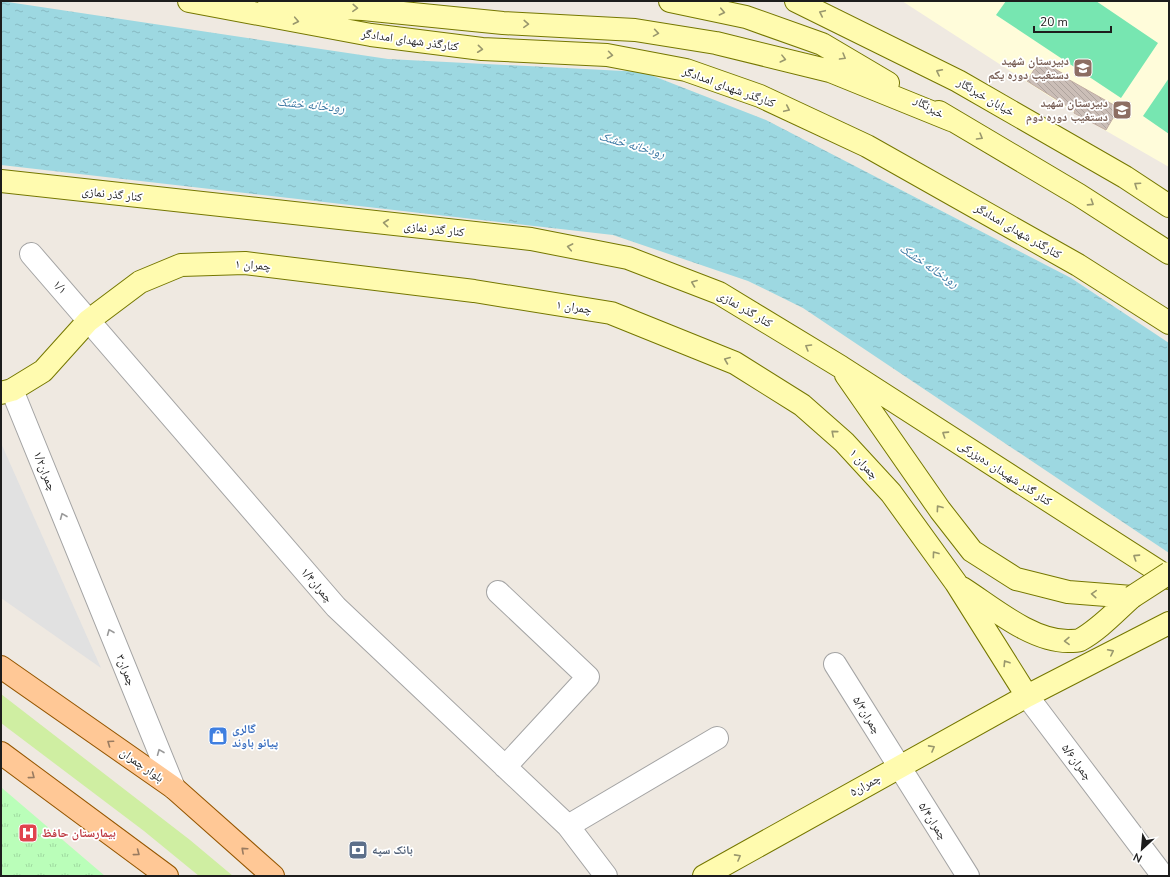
<svg xmlns="http://www.w3.org/2000/svg" width="1170" height="877" font-family="'Nunito Sans','Noto Naskh Arabic',sans-serif">
	<defs>
		<pattern id="park-tufts" width="24" height="20" patternUnits="userSpaceOnUse"><rect width="24" height="20" fill="#bafeb9"/><path d="M3 7l-1-3M5 7V3M7 7l1-3M15 17l-1-3M17 17v-4M19 17l1-3" fill="none" stroke="#9fd99f"/></pattern>
		<pattern id="water-ripples" width="26" height="14" patternUnits="userSpaceOnUse"><rect width="26" height="14" fill="#9dd8e1"/><path d="M2 4q2-2 4 0t4 0M15 11q2-2 4 0t4 0" fill="none" stroke="#87b9c1"/></pattern>
		<pattern id="building-back-hatch" width="6" height="6" patternUnits="userSpaceOnUse"><rect width="6" height="6" fill="#cbbeb7"/><path d="M-1 5l2 2M0 0l6 6M5-1l2 2" fill="none" stroke="#aea39d"/></pattern>
	</defs>
	<rect width="100%" height="100%" fill="#efe9e1"/>
	<!-- education -->
	<path fill="#fffcda" d="M 902,1 L 1169,1 L 1169,167 L 1075,113 Z"/>
	<!-- grass -->
	<path fill="#cfeea2" d="M 1,694 L 190,840 L 233,876 L 199,876 L 144,831 L 1,723 Z"/>
	<!-- park -->
	<path fill="url(#park-tufts)" d="M 1,788 L 2,788 L 105,876 L 1,876 Z"/>
	<!-- pitch -->
	<path fill="#77e6b1" d="M 1006,1 L 1096,1 L 1158,43 L 1121,98 L 996,15 Z
		M 1169,78 L 1169,134 L 1143,116 Z"/>
	<!-- parking -->
	<path fill="#e1e1e1" d="M 1,443 L 101,668 L 1,598 Z"/>
	<!-- water -->
	<path fill="url(#water-ripples)" d="M 1,1 L 388,59 L 643,72 L 766,120 L 1071,278 L 1169,343 L 1169,553 L 803,308 L 748,281 L 613,235 L 1,165 Z"/>
	<!-- building -->
	<path fill="url(#building-back-hatch)" stroke="#c2ada2" d="M 1040,60 L 1067,76 L 1066,78 L 1119,108 L 1106,130 L 1074,113 L 1075,111 L 1027,81 Z"/>
	<g fill="none" stroke-linecap="round" stroke-linejoin="round">
		<!-- street casing -->
		<g stroke="#a4a4a4" stroke-width="24">
			<path id="street" d="M 31,254 L 336,607 L 568,826 L 606,876
				M 12,390 L 174,788
				M 498,592 L 588,677 L 505,767
				M 835,664 L 968,876
				M 1027,696 L 1163,876
				M 568,826 L 717,738"/>
		</g>
		<!-- secondary casing -->
		<g stroke="#757700" stroke-width="24">
			<path id="secondary" d="M 189,1 L 371,35 L 482,49 L 607,55 L 686,70 L 760,96 L 867,146 L 1078,265 L 1169,323
				M 670,1 L 746,17 L 822,44 L 888,83
				M 796,1 L 958,81 L 1125,177 L 1169,206
				M 269,5 L 363,9 L 503,23 L 635,30 L 716,43 L 830,71 L 951,120
				M 939,112 L 1079,195 L 1169,253
				M 1,181 L 531,239 L 628,258 L 719,293 L 841,367 L 1169,578
				M 846,375 L 940,510 L 972,551 L 1016,579 L 1068,592 L 1132,597
				M 1,393 L 12,390 L 43,371 L 88,321 L 140,282 L 181,265 L 245,263 L 474,291 L 611,313 L 735,363 L 802,405 L 844,442 L 891,493 L 956,583 L 1027,696
				M 962,588 C 992,607 1031,641 1068,641 C 1072,641 1077,641 1080,640 C 1100,629 1116,611 1132,597
				M 704,876 L 1027,696 L 1169,623"/>
		</g>
		<!-- primary casing -->
		<g stroke="#955600" stroke-width="24">
			<path id="primary" d="M 1,667 L 174,788 L 273,876
				M 1,753 L 167,876"/>
		</g>
		<!-- street -->
		<use href="#street" stroke="#fff" stroke-width="22"/>
		<!-- secondary -->
		<use href="#secondary" stroke="#fffbaf" stroke-width="22"/>
		<!-- primary -->
		<use href="#primary" stroke="#ffc896" stroke-width="22"/>
		<!-- secondary-bridge casing -->
		<g stroke="#757700" stroke-width="24" stroke-linecap="butt">
			<path id="secondary-bridge" d="M 1132,597 L 1169,573"/>
		</g>
		<!-- secondary-bridge -->
		<use href="#secondary-bridge" stroke="#fffbaf" stroke-width="22"/>
	</g>
	<!-- one-way arrows -->
	<defs><path id="oneway-chevron" d="M-2-3.5L2.5 0L-2 3.5" fill="none" stroke-width="1.6" stroke-linecap="round" stroke-linejoin="round"/></defs>
	<g stroke="#99976d">
		<use href="#oneway-chevron" transform="translate(355 8) rotate(3)"/>
		<use href="#oneway-chevron" transform="translate(722 12) rotate(12)"/>
		<use href="#oneway-chevron" transform="translate(822 13) rotate(-155)"/>
		<use href="#oneway-chevron" transform="translate(296 21) rotate(11)"/>
		<use href="#oneway-chevron" transform="translate(526 24) rotate(3)"/>
		<use href="#oneway-chevron" transform="translate(656 33) rotate(9)"/>
		<use href="#oneway-chevron" transform="translate(480 49) rotate(6)"/>
		<use href="#oneway-chevron" transform="translate(610 55) rotate(8)"/>
		<use href="#oneway-chevron" transform="translate(843 57) rotate(30)"/>
		<use href="#oneway-chevron" transform="translate(783 59) rotate(14)"/>
		<use href="#oneway-chevron" transform="translate(939 72) rotate(-153)"/>
		<use href="#oneway-chevron" transform="translate(787 109) rotate(25)"/>
		<use href="#oneway-chevron" transform="translate(980 137) rotate(30)"/>
		<use href="#oneway-chevron" transform="translate(1137 185) rotate(-146)"/>
		<use href="#oneway-chevron" transform="translate(1091 203) rotate(33)"/>
		<use href="#oneway-chevron" transform="translate(386 223) rotate(-174)"/>
		<use href="#oneway-chevron" transform="translate(570 247) rotate(-169)"/>
		<use href="#oneway-chevron" transform="translate(694 283) rotate(-159)"/>
		<use href="#oneway-chevron" transform="translate(808 347) rotate(-149)"/>
		<use href="#oneway-chevron" transform="translate(727 360) rotate(-158)"/>
		<use href="#oneway-chevron" transform="translate(834 433) rotate(-139)"/>
		<use href="#oneway-chevron" transform="translate(945 434) rotate(-147)"/>
		<use href="#oneway-chevron" transform="translate(939 508) rotate(-126)"/>
		<use href="#oneway-chevron" transform="translate(935 554) rotate(-126)"/>
		<use href="#oneway-chevron" transform="translate(1136 557) rotate(-147)"/>
		<use href="#oneway-chevron" transform="translate(1094 594) rotate(-176)"/>
		<use href="#oneway-chevron" transform="translate(1067 641) rotate(179)"/>
		<use href="#oneway-chevron" transform="translate(1111 652) rotate(-27)"/>
		<use href="#oneway-chevron" transform="translate(1006 663) rotate(-122)"/>
		<use href="#oneway-chevron" transform="translate(932 748) rotate(-29)"/>
		<use href="#oneway-chevron" transform="translate(738 857) rotate(-29)"/>
	</g>
	<g stroke="#999">
		<use href="#oneway-chevron" transform="translate(63 516) rotate(-112)"/>
		<use href="#oneway-chevron" transform="translate(110 632) rotate(-112)"/>
		<use href="#oneway-chevron" transform="translate(160 752) rotate(-112)"/>
	</g>
	<g stroke="#997b60">
		<use href="#oneway-chevron" transform="translate(110 743) rotate(-145)"/>
		<use href="#oneway-chevron" transform="translate(32 776) rotate(37)"/>
		<use href="#oneway-chevron" transform="translate(244 850) rotate(-138)"/>
		<use href="#oneway-chevron" transform="translate(137 853) rotate(37)"/>
	</g>
	<!-- icons -->
	<defs>
		<g id="school-square" transform="scale(1)"><rect x="-9" y="-9" width="18" height="18" rx="4" fill="#8d6e63" stroke="#fff"/><path d="M0-5L7-2L0 1L-7-2ZM-4 1L0 2.5L4 1V4Q0 6-4 4Z" fill="#fff"/></g>
		<g id="shop-square" transform="scale(1)"><rect x="-9" y="-9" width="18" height="18" rx="4" fill="#3f7fe0" stroke="#fff"/><path d="M-5-2.5h2.3a2.7 3.5 0 0 1 5.4 0H5L5.5 6h-11ZM-1.5-2.5h3a1.5 2.3 0 0 0-3 0Z" fill="#fff"/></g>
		<g id="hospital-square" transform="scale(1)"><rect x="-9" y="-9" width="18" height="18" rx="4" fill="#e0444e" stroke="#fff"/><path d="M-5-5h3v3.5h4V-5h3V5h-3V1.5h-4V5h-3Z" fill="#fff"/></g>
		<g id="bank-square" transform="scale(1)"><rect x="-9" y="-9" width="18" height="18" rx="4" fill="#5c6f8a" stroke="#fff"/><path d="M-6-4H6V4H-6ZM0-2.3a2.3 2.3 0 1 0 0 4.6a2.3 2.3 0 1 0 0-4.6Z" fill="#fff"/></g>
	</defs>
	<g fill-rule="evenodd">
		<use href="#school-square" x="1083" y="68"/>
		<use href="#school-square" x="1122" y="110"/>
		<use href="#shop-square" x="218" y="736"/>
		<use href="#hospital-square" x="28" y="833"/>
		<use href="#bank-square" x="358" y="850"/>
	</g>
	<g text-anchor="middle" dominant-baseline="central" stroke-width="3.5" stroke-linejoin="round" paint-order="stroke">
		<!-- street labels -->
		<g font-size="12" fill="#1d1d1d" stroke="#fff">
			<text transform="translate(410 40) rotate(8)">کنارگذر شهدای امدادگر</text>
			<text transform="translate(729 87) rotate(20)">کنارگذر شهدای امدادگر</text>
			<text transform="translate(986 97) rotate(30)">خیابان خبرنگار</text>
			<text transform="translate(929 107) rotate(30)">خبرنگار</text>
			<text transform="translate(112 194) rotate(6)">کنار گذر نمازی</text>
			<text transform="translate(434 229) rotate(6)">کنار گذر نمازی</text>
			<text transform="translate(1018 231) rotate(30)">کنارگذر شهدای امدادگر</text>
			<text transform="translate(253 265) rotate(4)">چمران ۱</text>
			<text transform="translate(60 287) rotate(50)">۱/۱</text>
			<text transform="translate(574 307) rotate(9)">چمران ۱</text>
			<text transform="translate(745 309) rotate(30)">کنار گذر نمازی</text>
			<text transform="translate(864 464) rotate(48)">چمران ۱</text>
			<text transform="translate(45 471) rotate(68)">چمران۱/۲</text>
			<text transform="translate(1005 473) rotate(33)">کنار گذر شهیدان ده‌بزرکی</text>
			<text transform="translate(317 585) rotate(49)">چمران۱/۴</text>
			<text transform="translate(126 670) rotate(68)">چمران۳</text>
			<text transform="translate(867 715) rotate(58)">چمران۵/۳</text>
			<text transform="translate(1077 762) rotate(53)">چمران۵/۶</text>
			<text transform="translate(142 765) rotate(35)">بلوار چمران</text>
			<text transform="translate(865 785) rotate(-29)">چمران۵</text>
			<text transform="translate(933 821) rotate(57)">چمران۵/۴</text>
		</g>
		<!-- education labels -->
		<g font-size="12" font-weight="bold" fill="#785e54" stroke="#fff" text-anchor="end">
			<text x="1069" y="61">دبیرستان شهید<tspan x="1069" dy="14">دستغیب دوره یکم</tspan></text>
			<text x="1108" y="103">دبیرستان شهید<tspan x="1108" dy="14">دستغیب دوره دوم</tspan></text>
		</g>
		<!-- shop labels -->
		<g font-size="12" font-weight="bold" fill="#366cbe" stroke="#fff" text-anchor="start">
			<text x="232" y="729">گالری<tspan x="232" dy="14">پیانو باوند</tspan></text>
		</g>
		<!-- health labels -->
		<g font-size="12" font-weight="bold" fill="#be3a42" stroke="#fff" text-anchor="start">
			<text x="42" y="833">بیمارستان حافظ</text>
		</g>
		<!-- service labels -->
		<g font-size="12" font-weight="bold" fill="#4e5e75" stroke="#fff" text-anchor="start">
			<text x="372" y="850">بانک سپه</text>
		</g>
		<!-- water labels -->
		<g font-size="13" font-style="italic" fill="#3c79a4" stroke="#fff">
			<text transform="translate(311 105) rotate(6)">رودخانه خشک</text>
			<text transform="translate(632 145) rotate(16)">رودخانه خشک</text>
			<text transform="translate(929 266) rotate(34)">رودخانه خشک</text>
		</g>
	</g>
	<!-- border -->
	<rect width="1170" height="877" fill="none" stroke="#1d1d1d" stroke-width="4"/>
	<!-- north arrow -->
	<g transform="translate(1142 849) rotate(206)" stroke="#ffffff" stroke-width="3" paint-order="stroke">
	<path d="M0-3L7 15L0 10L-7 15Z" fill="#1d1d1d"/>
	<text y="-6" font-size="11" font-weight="bold" text-anchor="middle" fill="#1d1d1d">N</text>
	</g>
	<!-- scale -->
	<path d="M1034 26v6h77v-6" fill="none" stroke="#1d1d1d" stroke-width="2"/>
	<text x="1040" y="26" font-size="12" fill="#1d1d1d" stroke="#ffffff" stroke-width="3" paint-order="stroke">20 m</text>
</svg>
